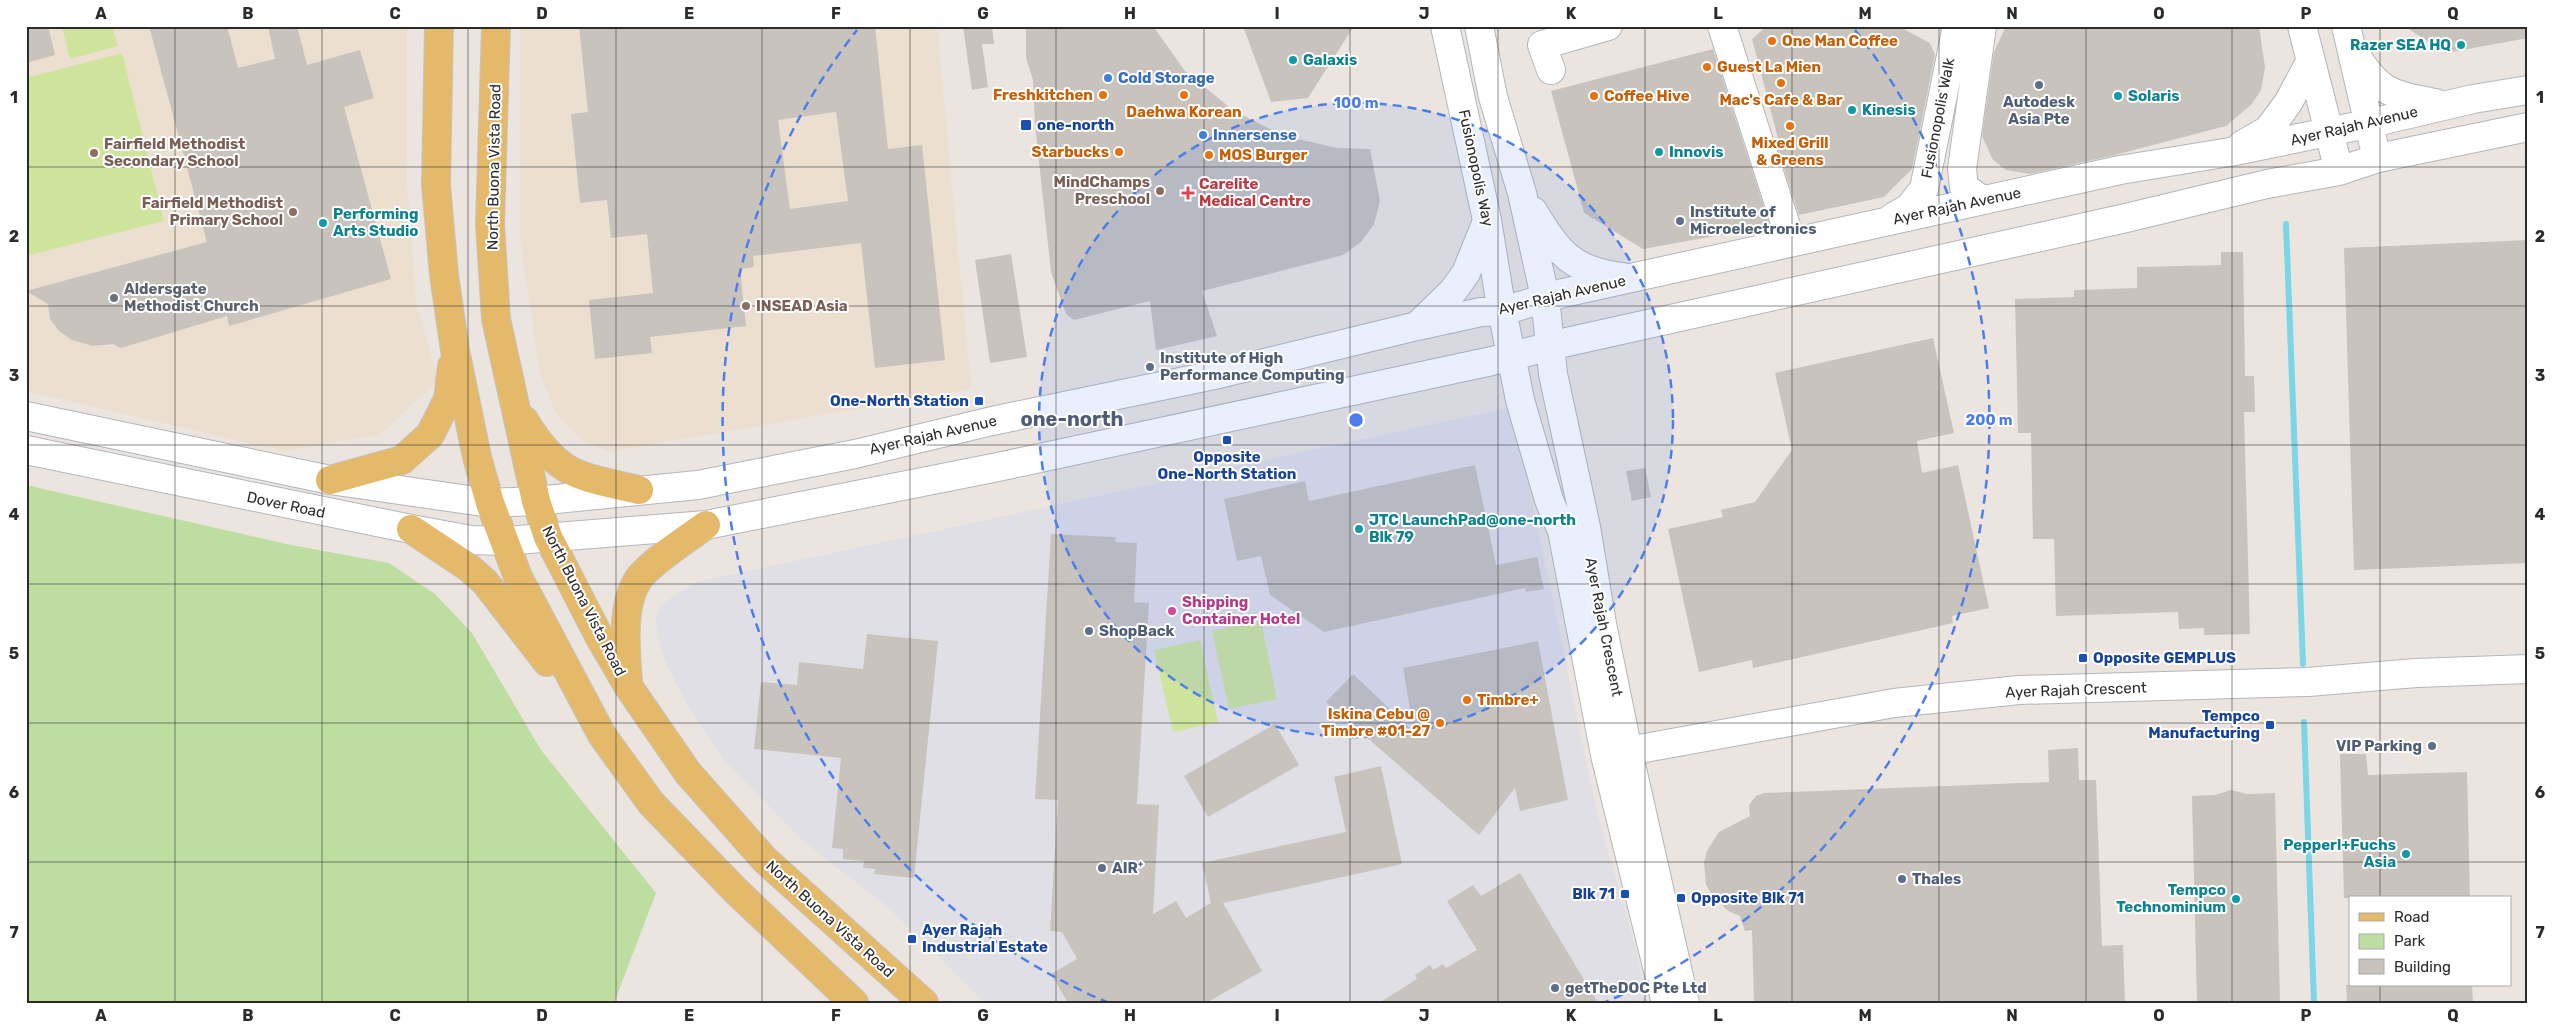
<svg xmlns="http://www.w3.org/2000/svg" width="2554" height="1029" font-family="Rubik,sans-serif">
	<rect width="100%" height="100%" fill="#ece5df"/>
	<!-- industrial -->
	<path fill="#e0dfe5" d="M 1513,407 L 1597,813 L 1632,935 L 1648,1003 L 985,1003 L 889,908 L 804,842 L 723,759 L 689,708 L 665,661 L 657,635 L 656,620 L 661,606 L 675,595 L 697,582 Z"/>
	<!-- education -->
	<path fill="#ecdfd0" d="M 26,26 L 407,26 L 407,182 L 416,301 L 438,380 L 380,435 L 283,451 L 26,391 Z
		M 520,26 L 937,26 L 971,389 L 609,452 L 583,441 L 556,414 L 540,373 L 520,239 Z"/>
	<!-- green -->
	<path fill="#bddea0" d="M 26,485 L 291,545 L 389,563 L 435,594 L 472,633 L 541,750 L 656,893 L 614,1003 L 26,1003 Z"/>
	<!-- pitch -->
	<path fill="#cfe49c" d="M 62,26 L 112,26 L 118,46 L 70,59 Z
		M 122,53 L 164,221 L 26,256 L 26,78 Z
		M 1261,621 L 1277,699 L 1229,709 L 1212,631 Z
		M 1200,640 L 1218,722 L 1173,732 L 1154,650 Z"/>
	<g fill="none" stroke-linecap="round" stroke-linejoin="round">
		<!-- stream -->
		<path stroke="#7bd6e5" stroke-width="6" d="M 2286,224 L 2303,664
			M 2304,722 L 2314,1003"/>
	</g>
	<!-- building -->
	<path fill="#c8c3bd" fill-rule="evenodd" d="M 26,26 L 48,26 L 55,55 L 26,63 Z
		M 149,26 L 227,26 L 238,68 L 275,59 L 268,26 L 297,26 L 307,65 L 360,50 L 374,98 L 344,107 L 391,279 L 229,326 L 227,316 L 121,348 L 113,344 L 93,346 L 72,340 L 59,331 L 50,319 L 48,304 L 26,291 L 207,242 Z
		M 579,26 L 875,26 L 888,149 L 922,145 L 945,360 L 875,368 L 861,243 L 753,256 L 754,267 L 740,269 L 746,326 L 650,337 L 652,353 L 595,359 L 589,300 L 653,293 L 647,234 L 611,238 L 607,200 L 580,203 L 571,114 L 588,112 ZM 836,112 L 848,201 L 790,209 L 778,120 Z
		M 963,26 L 992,26 L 994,44 L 982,44 L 988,87 L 972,90 Z
		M 1026,26 L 1153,26 L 1185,71 L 1228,106 L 1225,106 L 1286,137 L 1285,136 L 1337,148 L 1370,149 L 1380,201 L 1374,224 L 1361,242 L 1343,255 L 1202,291 L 1217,336 L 1156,350 L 1150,301 L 1074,320 L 1066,314 L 1051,272 L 1035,125 L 1033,80 L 1026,58 Z
		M 1243,26 L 1354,26 L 1308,98 L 1271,102 Z
		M 1767,26 L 1898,26 L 1930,43 L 1935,55 L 1912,169 L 1884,197 L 1799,215 L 1778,150 L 1781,150 L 1752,39 Z
		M 2006,26 L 2259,26 L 2265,67 L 2261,90 L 2251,105 L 2226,126 L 2115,155 L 2030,174 L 2006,170 L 1993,160 L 1982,136 L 1994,52 Z
		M 2404,26 L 2528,26 L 2528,38 L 2446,53 Z
		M 1713,49 L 1770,226 L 1643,249 L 1584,213 L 1551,91 Z
		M 2528,240 L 2528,563 L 2354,570 L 2344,248 Z
		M 2221,252 L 2243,252 L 2245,376 L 2254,376 L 2255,412 L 2244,412 L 2250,634 L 2204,635 L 2204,628 L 2179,629 L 2178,612 L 2056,616 L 2054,539 L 2033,539 L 2031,433 L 2018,433 L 2015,299 L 2074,297 L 2074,290 L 2137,288 L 2137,267 L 2221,265 Z
		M 1011,254 L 1027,357 L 990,363 L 975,260 Z
		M 1933,338 L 1954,433 L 1917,441 L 1922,473 L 1958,465 L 1989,608 L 1952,616 L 1953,623 L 1753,668 L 1752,660 L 1699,672 L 1668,529 L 1723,517 L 1721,510 L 1755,502 L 1792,450 L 1775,373 Z
		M 1475,465 L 1496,565 L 1537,557 L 1544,589 L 1526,592 L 1525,588 L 1324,632 L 1270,595 L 1261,556 L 1237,561 L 1224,499 L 1305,481 L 1309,501 Z
		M 1645,468 L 1651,497 L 1632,501 L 1626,471 Z
		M 1051,534 L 1116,537 L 1115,542 L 1137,543 L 1134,602 L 1149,603 L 1137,804 L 1159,805 L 1153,914 L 1176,901 L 1186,918 L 1211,903 L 1202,863 L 1346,832 L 1334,777 L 1381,766 L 1402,864 L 1223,903 L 1262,971 L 1206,1003 L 1068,1003 L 1051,974 L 1077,959 L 1062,932 L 1050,931 L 1058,800 L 1035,799 Z
		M 867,634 L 938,641 L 914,878 L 874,874 L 875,869 L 863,868 L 864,861 L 843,859 L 843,849 L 832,848 L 841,758 L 754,749 L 761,682 L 797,685 L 799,662 L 863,669 Z
		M 1538,641 L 1568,800 L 1520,811 L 1515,788 L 1479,835 L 1326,702 L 1353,674 L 1414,732 L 1403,668 Z
		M 1275,724 L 1299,765 L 1208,817 L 1184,776 Z
		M 2078,748 L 2079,780 L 2096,780 L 2102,946 L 2123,945 L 2125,1003 L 1754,1003 L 1752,930 L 1745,931 L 1740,916 L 1728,911 L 1712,895 L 1706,885 L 1704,862 L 1707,851 L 1719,832 L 1750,816 L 1749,805 L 1756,796 L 1764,793 L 2049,782 L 2048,750 Z
		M 2340,754 L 2366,754 L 2368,775 L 2467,772 L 2470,898 L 2344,898 Z
		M 2231,790 L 2247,794 L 2275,793 L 2280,1003 L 2197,1003 L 2192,796 L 2215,795 Z
		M 1520,873 L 1598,1003 L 1379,1003 L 1417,979 L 1415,975 L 1430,965 L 1433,970 L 1443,964 L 1446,968 L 1477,950 L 1447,901 L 1473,885 L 1481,896 Z
		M 2346,985 L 2472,985 L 2473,1003 L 2347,1003 Z"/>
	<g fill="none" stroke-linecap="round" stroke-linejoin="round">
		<!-- minor casing -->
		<g stroke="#b2b6bd" stroke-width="30">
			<path id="minor" d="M 1445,26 L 1487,220 L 1500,300 L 1520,400 L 1549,500 L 1562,531 L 1605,755 L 1666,1003
				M 1479,26 L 1493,97 L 1522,193 L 1545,297 L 1553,374 L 1586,527 L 1602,624 L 1628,751 L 1685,1003
				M 1722,26 L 1787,229
				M 1982,26 L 1962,169 L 1964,187 L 1982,200
				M 2302,26 L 2339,171
				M 2346,26 L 2373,142
				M 2355,54 C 2380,94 2391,94 2435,103
				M 1551,70 L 1542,45 L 1608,26
				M 2242,145 L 2268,130 L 2288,103 L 2310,62
				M 1533,211 C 1558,252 1571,271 1622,277
				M 1893,217 L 1909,208 L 1924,189 L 1957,26
				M 1417,326 L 1453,291 L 1466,273 L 1487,221
				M 26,416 L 330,480 L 490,503 L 536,501 L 698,485 L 855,454 L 992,421 L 1219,374 L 1417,326 L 1481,312 L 1503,311 L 1563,293 L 2120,170 L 2230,152 L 2367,124 L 2473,99 L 2528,90
				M 26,450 L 411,529 L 471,540 L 504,541 L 706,525 L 998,467 L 1492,361 L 1567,342 L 2126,218 L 2267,184 L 2339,171 L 2378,158 L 2528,127
				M 1610,756 L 1628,751 L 1894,703 L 2019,690 L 2308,682 L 2416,673 L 2528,669"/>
		</g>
		<!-- major casing -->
		<g stroke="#c4c4c4" stroke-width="30">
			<path id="major" d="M 439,26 L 436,185 L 444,275 L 455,350 L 477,457 L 490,503 L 518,577 L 602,735 L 651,803 L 735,890 L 854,1003
				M 496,26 L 490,224 L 496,319 L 536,501 L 548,537 L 600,638 L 628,686 L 688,773 L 765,860 L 924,1003
				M 524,420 C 558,477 579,476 639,490
				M 330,480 L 402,460 L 423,441 L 430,435 L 448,399 L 452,366
				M 411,529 L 468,567 L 485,582 L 547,662
				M 628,682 C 626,651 620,603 640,577 C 655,559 687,539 706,525"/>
		</g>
		<!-- minor -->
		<use href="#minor" stroke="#fff" stroke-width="28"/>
		<!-- major -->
		<use href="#major" stroke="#e5b96a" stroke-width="28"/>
	</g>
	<!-- grid -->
	<path fill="none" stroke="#2b2b2b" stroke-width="1" stroke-opacity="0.55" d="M 175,26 L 175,1003M 322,26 L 322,1003M 468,26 L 468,1003M 616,26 L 616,1003M 762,26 L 762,1003M 910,26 L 910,1003M 1056,26 L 1056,1003M 1204,26 L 1204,1003M 1350,26 L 1350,1003M 1498,26 L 1498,1003M 1645,26 L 1645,1003M 1792,26 L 1792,1003M 1939,26 L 1939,1003M 2086,26 L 2086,1003M 2232,26 L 2232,1003M 2380,26 L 2380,898M 26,167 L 2528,167M 26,306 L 2528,306M 26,445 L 2528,445M 26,584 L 2528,584M 26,723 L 2528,723M 26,862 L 2528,862M 2380,985 L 2380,1003"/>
	<!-- distance rings -->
	<circle cx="1356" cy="420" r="317" fill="#4c7eeb" fill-opacity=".12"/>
	<g fill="none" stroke="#4c7eeb" stroke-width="2.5" stroke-dasharray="9 6">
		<circle cx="1356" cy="420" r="317"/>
		<path d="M1109 1003A633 633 0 0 1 857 30M1855 30A633 633 0 0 1 1603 1003"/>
	</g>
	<!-- markers -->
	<g fill="#e8710a" stroke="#fff" stroke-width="2">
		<circle cx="1772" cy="41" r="5"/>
		<circle cx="1707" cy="67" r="5"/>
		<circle cx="1781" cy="83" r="5"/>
		<circle cx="1103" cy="95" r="5"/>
		<circle cx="1184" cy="95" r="5"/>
		<circle cx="1594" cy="96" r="5"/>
		<circle cx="1790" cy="126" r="5"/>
		<circle cx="1119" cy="152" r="5"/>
		<circle cx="1209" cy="155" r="5"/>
		<circle cx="1467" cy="700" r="5"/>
		<circle cx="1440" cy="723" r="5"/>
	</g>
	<g fill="#0f9aa8" stroke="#fff" stroke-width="2">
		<circle cx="2461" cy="45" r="5"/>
		<circle cx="1293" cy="60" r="5"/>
		<circle cx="2118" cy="96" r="5"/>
		<circle cx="1852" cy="110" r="5"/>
		<circle cx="1659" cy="152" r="5"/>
		<circle cx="323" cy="223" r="5"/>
		<circle cx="1359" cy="529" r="5"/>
		<circle cx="2406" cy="854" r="5"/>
		<circle cx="2236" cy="899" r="5"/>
	</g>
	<g fill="#3f7fe0" stroke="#fff" stroke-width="2">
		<circle cx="1108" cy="78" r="5"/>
		<circle cx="1203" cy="135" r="5"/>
	</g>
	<g fill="#5c6f8a" stroke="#fff" stroke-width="2">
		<circle cx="2039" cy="85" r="5"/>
		<circle cx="1680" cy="221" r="5"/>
		<circle cx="1150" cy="367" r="5"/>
		<circle cx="1089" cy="631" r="5"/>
		<circle cx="2432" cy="746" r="5"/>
		<circle cx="1102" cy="868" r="5"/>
		<circle cx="1902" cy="879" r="5"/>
		<circle cx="1555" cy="988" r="5"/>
	</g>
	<g fill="#1a4fb4" stroke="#fff" stroke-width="2">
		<rect x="1020" y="119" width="12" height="12" rx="2.5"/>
		<rect x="974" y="396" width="10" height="10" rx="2.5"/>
		<rect x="1222" y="435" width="10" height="10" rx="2.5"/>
		<rect x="2078" y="653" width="10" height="10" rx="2.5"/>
		<rect x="2265" y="720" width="10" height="10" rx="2.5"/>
		<rect x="1620" y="889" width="10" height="10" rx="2.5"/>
		<rect x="1676" y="893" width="10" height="10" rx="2.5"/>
		<rect x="907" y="934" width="10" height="10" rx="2.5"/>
	</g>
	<g fill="#8d6e63" stroke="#fff" stroke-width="2">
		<circle cx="94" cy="153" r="5"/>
		<circle cx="1160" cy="191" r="5"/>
		<circle cx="293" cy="212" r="5"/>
		<circle cx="746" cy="306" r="5"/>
	</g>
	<path fill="#e0444e" stroke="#fff" stroke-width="2" d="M1185.5 185.5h5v5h5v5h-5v5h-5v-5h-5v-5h5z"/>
	<circle fill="#6b7280" stroke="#fff" stroke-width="2" cx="114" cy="298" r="5"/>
	<circle fill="#d1479c" stroke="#fff" stroke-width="2" cx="1172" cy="611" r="5"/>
	<g text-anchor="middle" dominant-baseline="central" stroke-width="4" stroke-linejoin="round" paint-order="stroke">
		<!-- food labels -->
		<g font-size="15" font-weight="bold" fill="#c56008" stroke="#fff" text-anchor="start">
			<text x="1782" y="41">One Man Coffee</text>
			<text x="1717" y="67">Guest La Mien</text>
			<text x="1093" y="95" text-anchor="end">Freshkitchen</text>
			<text x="1604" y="96">Coffee Hive</text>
			<text x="1781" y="100" text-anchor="middle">Mac's Cafe &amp; Bar</text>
			<text x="1184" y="112" text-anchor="middle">Daehwa Korean</text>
			<text x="1790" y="143" text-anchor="middle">Mixed Grill<tspan x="1790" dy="17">&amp; Greens</tspan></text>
			<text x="1109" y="152" text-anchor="end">Starbucks</text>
			<text x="1219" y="155">MOS Burger</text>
			<text x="1477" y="700">Timbre+</text>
			<text x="1430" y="714" text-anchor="end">Iskina Cebu @<tspan x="1430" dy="17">Timbre #01-27</tspan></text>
		</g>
		<!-- culture labels -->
		<g font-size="15" font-weight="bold" fill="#0d838f" stroke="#fff" text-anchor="start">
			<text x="2451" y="45" text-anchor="end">Razer SEA HQ</text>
			<text x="1303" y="60">Galaxis</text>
			<text x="2128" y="96">Solaris</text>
			<text x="1862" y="110">Kinesis</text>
			<text x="1669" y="152">Innovis</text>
			<text x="333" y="214">Performing<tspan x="333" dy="17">Arts Studio</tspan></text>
			<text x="1369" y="520">JTC LaunchPad@one-north<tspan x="1369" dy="17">Blk 79</tspan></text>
			<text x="2396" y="845" text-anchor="end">Pepperl+Fuchs<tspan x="2396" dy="17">Asia</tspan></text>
			<text x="2226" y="890" text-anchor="end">Tempco<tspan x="2226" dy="17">Technominium</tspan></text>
		</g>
		<!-- shop labels -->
		<g font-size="15" font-weight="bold" fill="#366cbe" stroke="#fff" text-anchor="start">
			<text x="1118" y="78">Cold Storage</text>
			<text x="1213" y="135">Innersense</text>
		</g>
		<!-- service labels -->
		<g font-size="15" font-weight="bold" fill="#4e5e75" stroke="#fff" text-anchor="start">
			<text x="2039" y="102" text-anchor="middle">Autodesk<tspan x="2039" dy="17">Asia Pte</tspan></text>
			<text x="1690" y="212">Institute of<tspan x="1690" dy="17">Microelectronics</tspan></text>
			<text x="1160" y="358">Institute of High<tspan x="1160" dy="17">Performance Computing</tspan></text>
			<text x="1099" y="631">ShopBack</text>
			<text x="2422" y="746" text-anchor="end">VIP Parking</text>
			<text x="1112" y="868">AIR⁺</text>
			<text x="1912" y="879">Thales</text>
			<text x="1565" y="988">getTheDOC Pte Ltd</text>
		</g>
		<!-- street labels -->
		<g font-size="15" fill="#2b2b2b" stroke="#fff">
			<text transform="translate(1938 118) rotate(-79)">Fusionopolis Walk</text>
			<text transform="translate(2354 126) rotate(-13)">Ayer Rajah Avenue</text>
			<text transform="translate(494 167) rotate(-89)">North Buona Vista Road</text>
			<text transform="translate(1476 168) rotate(78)">Fusionopolis Way</text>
			<text transform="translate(1957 206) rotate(-12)">Ayer Rajah Avenue</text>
			<text transform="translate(1562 295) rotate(-13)">Ayer Rajah Avenue</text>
			<text transform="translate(933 435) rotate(-13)">Ayer Rajah Avenue</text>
			<text transform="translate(286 505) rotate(12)">Dover Road</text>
			<text transform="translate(584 601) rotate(63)">North Buona Vista Road</text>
			<text transform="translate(1604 627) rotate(79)">Ayer Rajah Crescent</text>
			<text transform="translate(2076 690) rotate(-2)">Ayer Rajah Crescent</text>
			<text transform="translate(830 919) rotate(42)">North Buona Vista Road</text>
		</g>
		<!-- transit labels -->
		<g font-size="15" font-weight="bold" fill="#164399" stroke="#fff" text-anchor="start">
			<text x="1037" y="125">one-north</text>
			<text x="969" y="401" text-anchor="end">One-North Station</text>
			<text x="1227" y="457" text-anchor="middle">Opposite<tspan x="1227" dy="17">One-North Station</tspan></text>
			<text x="2093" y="658">Opposite GEMPLUS</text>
			<text x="2260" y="716" text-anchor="end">Tempco<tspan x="2260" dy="17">Manufacturing</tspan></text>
			<text x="1615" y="894" text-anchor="end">Blk 71</text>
			<text x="1691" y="898">Opposite Blk 71</text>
			<text x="922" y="930">Ayer Rajah<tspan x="922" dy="17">Industrial Estate</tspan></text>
		</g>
		<!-- education labels -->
		<g font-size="15" font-weight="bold" fill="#785e54" stroke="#fff" text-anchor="start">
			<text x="104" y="144">Fairfield Methodist<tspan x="104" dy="17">Secondary School</tspan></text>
			<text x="1150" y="182" text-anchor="end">MindChamps<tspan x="1150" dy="17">Preschool</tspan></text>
			<text x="283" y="203" text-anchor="end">Fairfield Methodist<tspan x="283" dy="17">Primary School</tspan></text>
			<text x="756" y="306">INSEAD Asia</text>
		</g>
		<!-- health labels -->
		<g font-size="15" font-weight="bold" fill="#be3a42" stroke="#fff" text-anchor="start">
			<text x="1199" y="184">Carelite<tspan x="1199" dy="17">Medical Centre</tspan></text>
		</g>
		<!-- worship labels -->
		<g font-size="15" font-weight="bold" fill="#5b616d" stroke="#fff" text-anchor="start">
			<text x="124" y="289">Aldersgate<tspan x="124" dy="17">Methodist Church</tspan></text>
		</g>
		<!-- hotel labels -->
		<g font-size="15" font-weight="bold" fill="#b23c85" stroke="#fff" text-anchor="start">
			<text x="1182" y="602">Shipping<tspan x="1182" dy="17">Container Hotel</tspan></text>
		</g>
		<!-- district labels -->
		<g font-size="20" font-weight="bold" fill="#4f5c78" stroke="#fff">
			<text x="1072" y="419">one-north</text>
		</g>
	</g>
	<circle cx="1356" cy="420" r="8" fill="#4c7eeb" stroke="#fff" stroke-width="2.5"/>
	<g font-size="15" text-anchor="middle" font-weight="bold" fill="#4c7eeb" stroke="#fff" stroke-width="4" stroke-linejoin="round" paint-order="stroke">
		<text x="1356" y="108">100 m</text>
		<text x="1989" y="425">200 m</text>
	</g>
	<!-- border -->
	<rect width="2554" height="1029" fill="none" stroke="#ffffff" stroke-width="55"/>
	<!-- legend -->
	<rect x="2349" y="896" width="162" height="90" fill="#ffffff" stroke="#aaaaaa"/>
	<rect x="2359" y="913" width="25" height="8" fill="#e5b96a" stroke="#aaaaaa"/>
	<text x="2394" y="922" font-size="15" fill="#2b2b2b">Road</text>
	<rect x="2359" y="934" width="25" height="15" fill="#bddea0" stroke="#aaaaaa"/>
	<text x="2394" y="946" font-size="15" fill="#2b2b2b">Park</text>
	<rect x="2359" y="959" width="25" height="15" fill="#c8c3bd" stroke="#aaaaaa"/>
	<text x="2394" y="972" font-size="15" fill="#2b2b2b">Building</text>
	<rect x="28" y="28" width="2498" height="974" fill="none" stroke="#2b2b2b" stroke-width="2"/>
	<g font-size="16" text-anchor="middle" font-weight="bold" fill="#2b2b2b">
		<text x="101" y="19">A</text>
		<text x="248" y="19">B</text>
		<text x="395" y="19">C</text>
		<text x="542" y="19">D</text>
		<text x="689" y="19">E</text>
		<text x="836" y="19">F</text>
		<text x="983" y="19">G</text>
		<text x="1130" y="19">H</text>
		<text x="1277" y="19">I</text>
		<text x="1424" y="19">J</text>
		<text x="1571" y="19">K</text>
		<text x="1718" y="19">L</text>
		<text x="1865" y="19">M</text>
		<text x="2012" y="19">N</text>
		<text x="2159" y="19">O</text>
		<text x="2306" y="19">P</text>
		<text x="2453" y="19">Q</text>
		<text x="14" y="103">1</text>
		<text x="2540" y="103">1</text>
		<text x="14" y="242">2</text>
		<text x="2540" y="242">2</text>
		<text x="14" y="381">3</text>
		<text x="2540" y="381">3</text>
		<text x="14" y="520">4</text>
		<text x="2540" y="520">4</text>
		<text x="14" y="659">5</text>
		<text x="2540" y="659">5</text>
		<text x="14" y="798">6</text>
		<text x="2540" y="798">6</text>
		<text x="14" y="938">7</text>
		<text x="2540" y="938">7</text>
		<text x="101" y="1021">A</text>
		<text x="248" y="1021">B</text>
		<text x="395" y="1021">C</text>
		<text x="542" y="1021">D</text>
		<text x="689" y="1021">E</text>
		<text x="836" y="1021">F</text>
		<text x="983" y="1021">G</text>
		<text x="1130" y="1021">H</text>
		<text x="1277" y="1021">I</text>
		<text x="1424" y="1021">J</text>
		<text x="1571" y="1021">K</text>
		<text x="1718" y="1021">L</text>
		<text x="1865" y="1021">M</text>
		<text x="2012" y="1021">N</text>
		<text x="2159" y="1021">O</text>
		<text x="2306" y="1021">P</text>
		<text x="2453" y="1021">Q</text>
	</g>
</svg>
